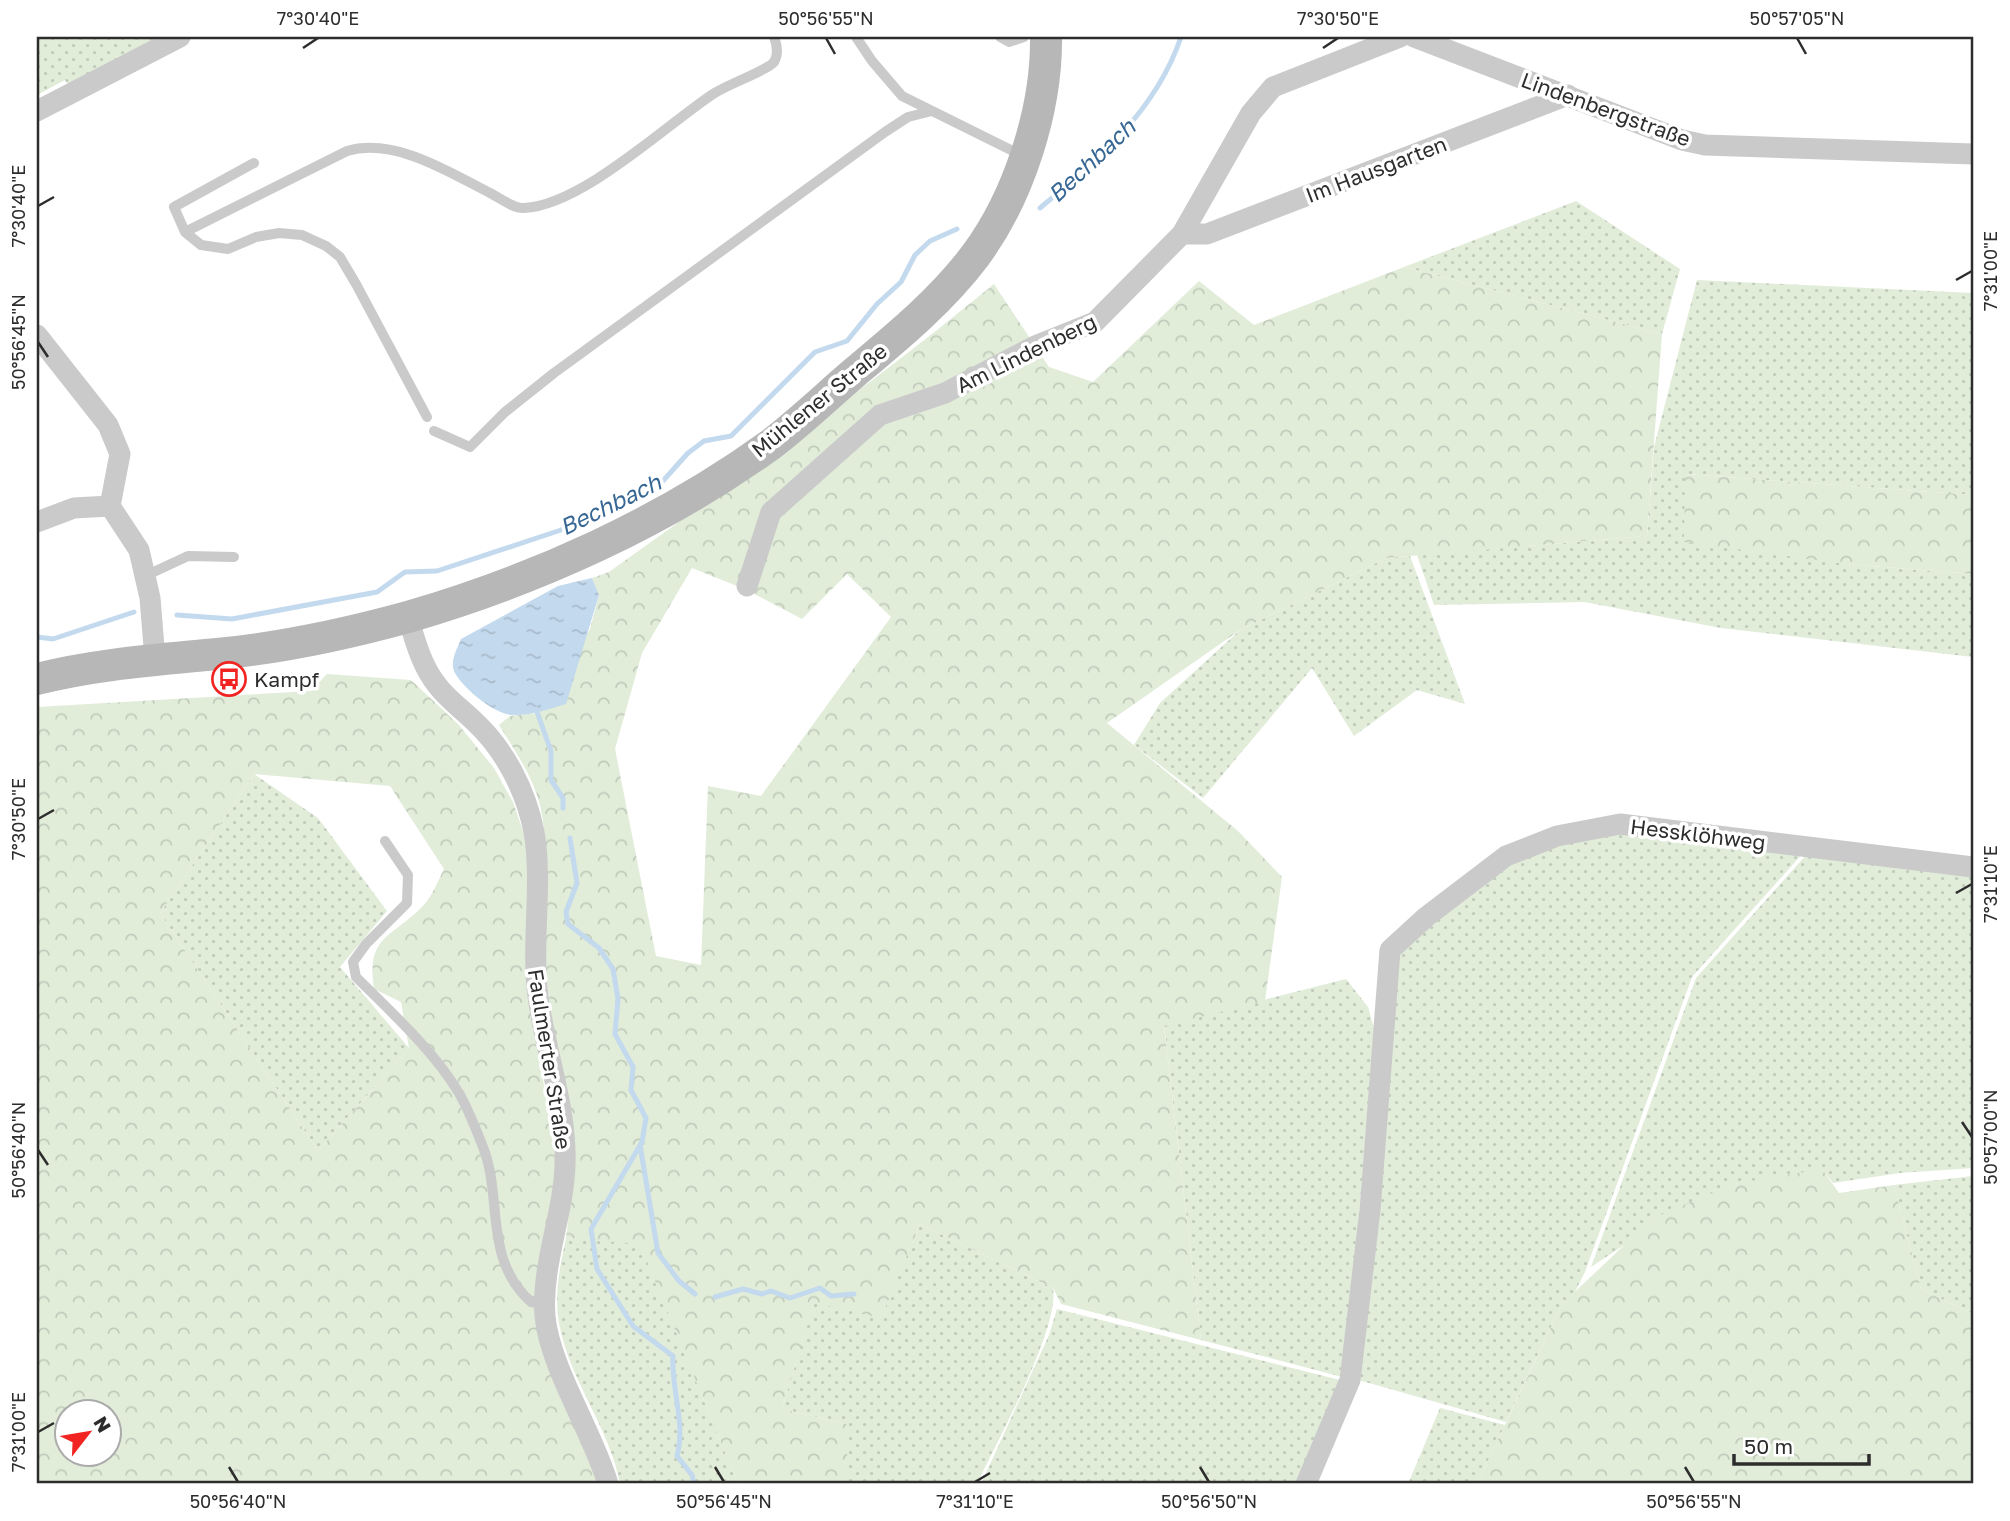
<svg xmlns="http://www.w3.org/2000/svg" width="2010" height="1521" font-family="'Golos Text',sans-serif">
	<defs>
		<pattern id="grass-dots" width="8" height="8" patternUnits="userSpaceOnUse" patternTransform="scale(1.75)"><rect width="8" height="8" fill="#e1ecd9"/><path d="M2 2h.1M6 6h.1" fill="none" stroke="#c1cbbb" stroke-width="1.8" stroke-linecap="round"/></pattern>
		<pattern id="forest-crowns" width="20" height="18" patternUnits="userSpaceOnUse" patternTransform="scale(1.75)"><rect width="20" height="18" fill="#e1ecd9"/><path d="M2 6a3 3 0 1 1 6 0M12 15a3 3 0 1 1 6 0" fill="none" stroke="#c1cbbb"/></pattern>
		<pattern id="water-ripples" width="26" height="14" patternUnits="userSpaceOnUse" patternTransform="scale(1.75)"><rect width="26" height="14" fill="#c3d9ed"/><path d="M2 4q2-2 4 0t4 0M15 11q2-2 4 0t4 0" fill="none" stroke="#a8bbcc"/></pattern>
	</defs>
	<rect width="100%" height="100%" fill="#fff"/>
	<!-- grass -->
	<path fill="url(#grass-dots)" d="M 37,37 L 169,37 L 70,88 L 65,80 L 37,95 Z
		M 1576,201 L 1680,269 L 1662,334 L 1404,267 Z
		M 1697,280 L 1973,293 L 1973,495 L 1686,474 L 1845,564 L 1973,574 L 1973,657 L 1721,628 L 1584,602 L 1434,605 L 1417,555 L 1647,536 L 1654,447 Z
		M 1410,556 L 1465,704 L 1417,690 L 1354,736 L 1312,668 L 1203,798 L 1134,745 L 1160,703 L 1240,630 L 1386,558 Z
		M 254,774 L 318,818 L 387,911 L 340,967 L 409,1048 L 318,1151 L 160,913 Z
		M 1623,832 L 1804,852 L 1692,977 L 1585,1272 L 1575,1292 L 1562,1304 L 1506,1422 L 1355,1379 L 1394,966 L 1401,951 L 1494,869 L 1541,849 Z
		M 1808,853 L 1973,872 L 1973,1168 L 1900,1173 L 1833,1183 L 1822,1169 L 1653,1218 L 1626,1244 L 1591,1267 L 1696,978 Z
		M 1346,979 L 1368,1007 L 1374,1028 L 1346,1378 L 1201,1340 L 1164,1025 Z
		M 1973,1176 L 1973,1314 L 1921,1289 L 1894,1185 Z
		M 920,1224 L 1053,1288 C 1060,1328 996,1443 977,1484 L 847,1484 L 847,1424 L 782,1409 L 814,1302 L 881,1317 Z
		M 566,1238 L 640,1243 L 738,1484 L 620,1484 C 610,1428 569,1380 559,1323 C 554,1294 560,1266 566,1238 Z
		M 1057,1309 L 1344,1381 L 1303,1484 L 981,1484 L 1049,1335 Z
		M 1440,1408 L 1505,1425 L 1477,1484 L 1408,1484 Z"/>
	<!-- forest -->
	<path fill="url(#forest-crowns)" fill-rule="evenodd" d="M 1404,267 L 1662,334 L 1647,536 L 1386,558 L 1240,630 L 1107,723 L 1238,831 L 1282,877 L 1265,1001 L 1164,1026 L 1201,1340 L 1061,1304 L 1053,1288 L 920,1224 L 881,1318 L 814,1303 L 782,1409 L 847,1424 L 847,1484 L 738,1484 L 640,1244 L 566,1238 C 579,1152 551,1047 545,958 C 543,909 551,859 541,810 C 535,779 515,751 499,725 L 510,716 L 538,713 L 590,629 L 599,595 L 592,578 L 609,572 C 739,479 870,386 994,284 L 1049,367 L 1093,382 L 1199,281 L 1254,325 ZM 692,568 L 747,590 L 802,619 L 847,574 L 891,617 L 761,796 L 708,786 L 701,965 L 656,956 L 615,749 L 642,653 Z
		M 1685,474 L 1973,495 L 1973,574 L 1845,564 L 1684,542 Z
		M 327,674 L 411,680 L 458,724 L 494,768 L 513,802 L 526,840 L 537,1041 L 555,1156 L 556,1182 L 540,1280 L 603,1484 L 37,1484 L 37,707 L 311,691 ZM 254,774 L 390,786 L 444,869 C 438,881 432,897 422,907 C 390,939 366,936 374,989 L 401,1002 L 409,1048 L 318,1151 L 160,913 ZM 66,1412 L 108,1412 L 108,1454 L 66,1454 Z
		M 1822,1169 L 1839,1193 L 1894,1185 L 1921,1289 L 1973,1314 L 1973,1484 L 1477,1484 L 1562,1304 L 1653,1218 L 1733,1184 Z"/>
	<!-- water -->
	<path fill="url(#water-ripples)" d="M 592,578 L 599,595 L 566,704 C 549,709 531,716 513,715 C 495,715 461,687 454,671 C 450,661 457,649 461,639 L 558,586 Z"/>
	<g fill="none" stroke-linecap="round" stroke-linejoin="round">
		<!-- stream -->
		<path stroke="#c3d9ed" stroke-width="5" d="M 1040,208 C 1098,160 1156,111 1181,37
			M 177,615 L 232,619 L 377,592 L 405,572 L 437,571 L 561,530 L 662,482 L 688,453 L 704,441 L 731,436 L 815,352 L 847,341 L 877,304 L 901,282 L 915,255 L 930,241 L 957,229
			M 37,637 L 53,639 L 134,612
			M 536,709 L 551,751 L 551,780 L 563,798 L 563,808
			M 570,838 L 577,883 L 566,912 L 568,924 L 599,948 L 613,969 L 618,999 L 615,1034 L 633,1067 L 631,1090 L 646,1118 L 642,1142 L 591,1229 L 597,1269 L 633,1326 L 673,1356 C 671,1390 686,1423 677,1456 L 692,1475 L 694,1484
			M 640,1145 L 658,1253 L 679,1281 L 695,1294
			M 715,1297 L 743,1289 L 762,1294 L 771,1291 L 790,1298 L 820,1288 L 831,1296 L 854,1294"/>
		<!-- lane -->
		<path stroke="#cacaca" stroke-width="10" d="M 856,37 L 872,61 L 902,96 L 1023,156
			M 1000,37 L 1009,42 L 1024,37
			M 254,163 L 174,207 L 185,232 L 201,245 L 228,249 L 256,237 L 279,233 L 302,235 L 326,246 L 340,257 L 356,284 L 427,417
			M 185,232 L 347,151 C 394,137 449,172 490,193 C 500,198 514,209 524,208 C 582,205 665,126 713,94 C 726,85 768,70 774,62 C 779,54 777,45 774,37
			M 434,431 L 470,447 L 505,412 L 554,373 L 885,132 L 908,117 L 932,111
			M 145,576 L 188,556 L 234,557
			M 385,841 L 408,875 L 407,903 L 366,944 L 353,962 L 356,977 C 391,1012 433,1050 459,1093 C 468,1109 476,1129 483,1147 C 503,1198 483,1259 531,1302 L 545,1304"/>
		<!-- street -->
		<path stroke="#cacaca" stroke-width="21" d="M 1414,37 L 1682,140 L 1705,145 L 1973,154
			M 37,111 L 180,37
			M 1182,234 L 1207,234 L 1568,95
			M 37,335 L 108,425 L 120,454 L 110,506
			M 37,522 L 74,508 L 110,506 L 139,550 L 150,598 L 155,659
			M 747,586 L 771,512 L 880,415 L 945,393 L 1035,346 L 1095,322 L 1182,234 L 1251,113 L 1273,87 L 1400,37
			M 408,617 C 415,640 421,665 437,685 C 447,699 462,709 475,722 C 505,750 526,791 534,832 C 543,883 531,943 538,996 C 545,1052 567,1108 565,1164 C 564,1214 541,1265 545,1316 C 549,1365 593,1433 608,1484
			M 1306,1484 L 1350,1380 L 1370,1210 L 1390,950 L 1426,917 L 1506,856 L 1557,836 L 1620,824 L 1973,867"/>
		<!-- secondary -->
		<path stroke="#b7b7b7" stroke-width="32" d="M 37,679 C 96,664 156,660 217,654 C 280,648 346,634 408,617 C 535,580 662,523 770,445 C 799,423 826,397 854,373 C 897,337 941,301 975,256 C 1019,197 1047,109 1046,37"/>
	</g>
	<!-- ticks -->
	<path fill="none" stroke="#2d2d2d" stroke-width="2.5" d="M 826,38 L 835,54M 1797,38 L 1806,54M 303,48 L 318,38M 1323,48 L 1338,38M 38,206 L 54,197M 1956,280 L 1972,271M 38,342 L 48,357M 38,819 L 54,810M 1956,893 L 1972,884M 1962,1122 L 1972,1137M 38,1150 L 48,1165M 38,1432 L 54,1423M 229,1467 L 238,1482M 715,1467 L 724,1482M 1200,1467 L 1209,1482M 1685,1467 L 1694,1482M 975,1482 L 990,1473"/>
	<!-- icons -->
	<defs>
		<g id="bus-ring" transform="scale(1.75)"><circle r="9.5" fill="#fff" stroke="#f12421" stroke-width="1.5"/><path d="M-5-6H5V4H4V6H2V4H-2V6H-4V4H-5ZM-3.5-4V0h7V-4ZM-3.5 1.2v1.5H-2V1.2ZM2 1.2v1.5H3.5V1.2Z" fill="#f12421"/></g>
	</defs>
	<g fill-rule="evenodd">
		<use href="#bus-ring" x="229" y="679"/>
	</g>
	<g text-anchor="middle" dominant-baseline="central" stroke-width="7" stroke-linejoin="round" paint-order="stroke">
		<!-- street labels -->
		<g font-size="21" fill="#2d2d2d" stroke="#fff">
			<text transform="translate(1606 109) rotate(20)">Lindenbergstraße</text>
			<text transform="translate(1376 169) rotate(-21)">Im Hausgarten</text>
			<text transform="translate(1026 353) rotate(-26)">Am Lindenberg</text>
			<text transform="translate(819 400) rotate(-39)">Mühlener Straße</text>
			<text transform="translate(1698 834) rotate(7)">Hessklöhweg</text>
			<text transform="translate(550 1059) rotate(81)">Faulmerter Straße</text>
		</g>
		<!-- poi labels -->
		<g font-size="21" fill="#2d2d2d" stroke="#fff" text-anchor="start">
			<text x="254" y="679">Kampf</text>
		</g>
		<!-- water labels -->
		<g font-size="23" font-style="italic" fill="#366794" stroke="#fff">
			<text transform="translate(1091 160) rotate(-43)">Bechbach</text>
			<text transform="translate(610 504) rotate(-26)">Bechbach</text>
		</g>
	</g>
	<!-- border -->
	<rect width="2010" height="1521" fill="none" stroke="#ffffff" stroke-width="77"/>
	<!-- north arrow -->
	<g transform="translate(88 1433) rotate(59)"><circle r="33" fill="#ffffff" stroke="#ababab" stroke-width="2"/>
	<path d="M0-5L12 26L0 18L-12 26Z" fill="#f12421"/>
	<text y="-10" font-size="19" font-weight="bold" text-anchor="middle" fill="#2d2d2d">N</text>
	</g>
	<!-- scale -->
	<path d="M1734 1454v10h135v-10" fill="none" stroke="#2d2d2d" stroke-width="3.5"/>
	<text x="1744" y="1454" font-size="21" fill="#2d2d2d" stroke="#ffffff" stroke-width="5" paint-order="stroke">50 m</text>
	<rect x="38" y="38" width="1934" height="1444" fill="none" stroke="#2d2d2d" stroke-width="2.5"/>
	<g font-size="18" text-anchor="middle" fill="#2d2d2d">
		<text x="318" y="25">7°30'40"E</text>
		<text x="826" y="25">50°56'55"N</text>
		<text x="1338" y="25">7°30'50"E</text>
		<text x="1797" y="25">50°57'05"N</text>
		<text transform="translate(19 206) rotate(-90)" y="6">7°30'40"E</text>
		<text transform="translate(1991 271) rotate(-90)" y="6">7°31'00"E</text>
		<text transform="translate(19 342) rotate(-90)" y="6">50°56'45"N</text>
		<text transform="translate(19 819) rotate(-90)" y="6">7°30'50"E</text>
		<text transform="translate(1991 884) rotate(-90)" y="6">7°31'10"E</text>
		<text transform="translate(1991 1137) rotate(-90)" y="6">50°57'00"N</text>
		<text transform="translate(19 1150) rotate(-90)" y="6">50°56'40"N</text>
		<text transform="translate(19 1432) rotate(-90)" y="6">7°31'00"E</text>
		<text x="238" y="1508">50°56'40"N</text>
		<text x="724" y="1508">50°56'45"N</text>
		<text x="975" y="1508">7°31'10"E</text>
		<text x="1209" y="1508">50°56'50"N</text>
		<text x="1694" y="1508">50°56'55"N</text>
	</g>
</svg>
